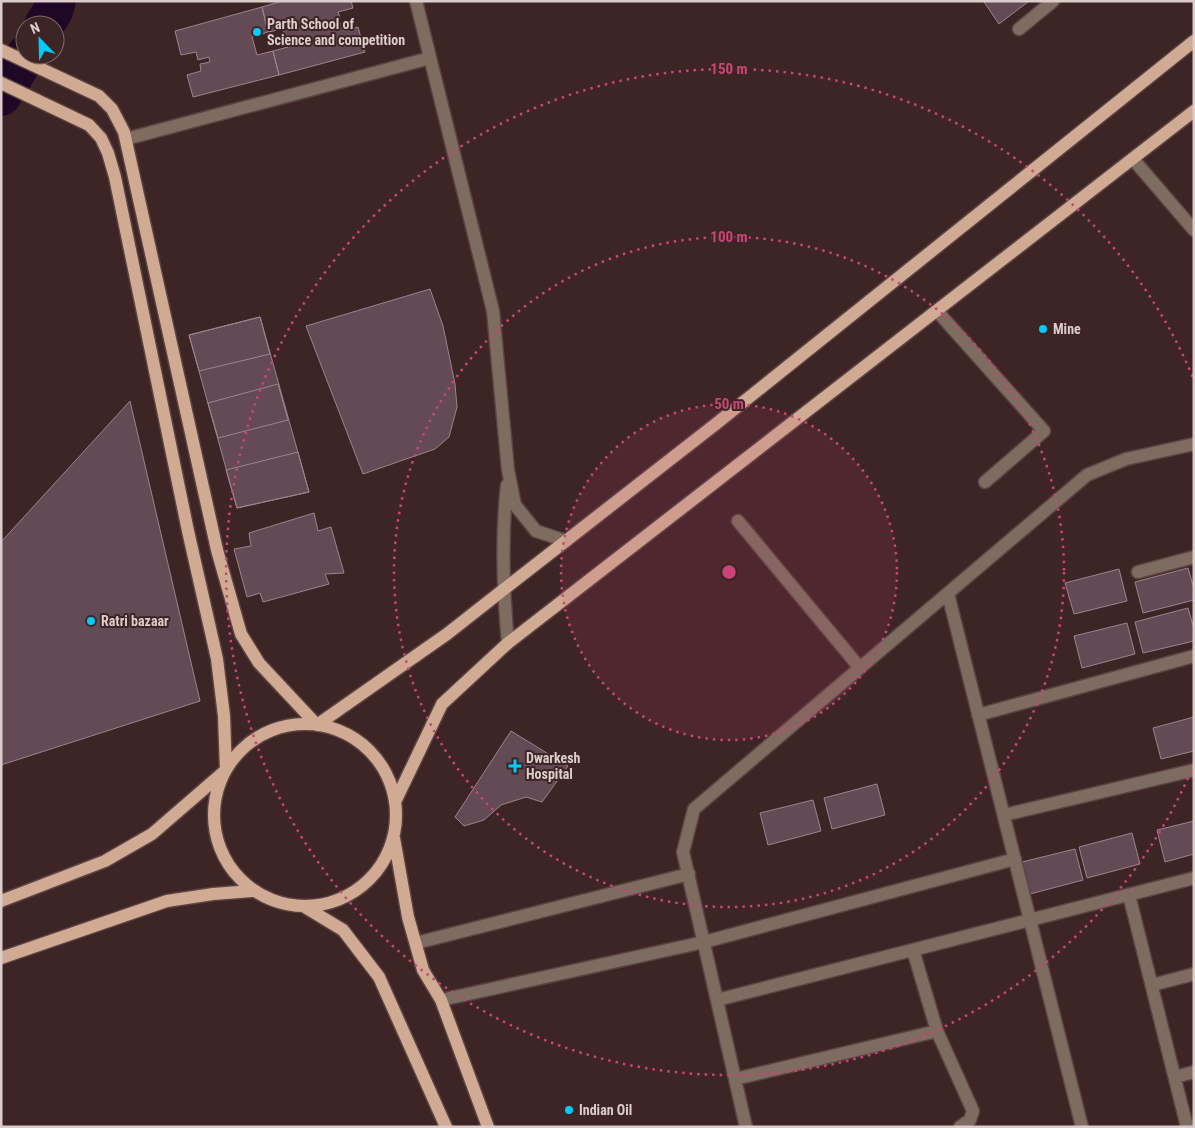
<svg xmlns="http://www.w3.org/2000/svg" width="1195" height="1128" font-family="'Roboto Condensed',sans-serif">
	<rect width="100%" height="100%" fill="#3e2525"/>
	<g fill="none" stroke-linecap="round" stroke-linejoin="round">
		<!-- river -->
		<path stroke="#1f0726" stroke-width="40" d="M 44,25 L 53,11 L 56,1
			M 1,96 L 26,55"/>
	</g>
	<!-- building -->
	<path fill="#634a55" stroke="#9e838f" d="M 282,1 L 351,1 L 353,8 L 338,12 L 340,18 L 330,21 L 331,26 L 342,23 L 344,31 L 358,27 L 365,52 L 279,75 L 273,51 L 288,47 L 283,29 L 268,32 L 262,7 Z
		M 985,1 L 1029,1 L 999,24 L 984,2 Z
		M 262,7 L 268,32 L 252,37 L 257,55 L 273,51 L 279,75 L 193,97 L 187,75 L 201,71 L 200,64 L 210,62 L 209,57 L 198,60 L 196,52 L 181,55 L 175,31 Z
		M 430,289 L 443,326 L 455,384 L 457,407 L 449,437 L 435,449 L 363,474 L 306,326 Z
		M 260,317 L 309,492 L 237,508 L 189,335 Z
		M 260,317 L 270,354 L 199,371 L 189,335 Z
		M 278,384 L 288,420 L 218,438 L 208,403 Z
		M 130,401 L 200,701 L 1,765 L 1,542 Z
		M 298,452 L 309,492 L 237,508 L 226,470 Z
		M 314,513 L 318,531 L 331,527 L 344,573 L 325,574 L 329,584 L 263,602 L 260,593 L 247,597 L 234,549 L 251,546 L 249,533 Z
		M 1188,568 L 1194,589 L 1194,600 L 1143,613 L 1135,582 Z
		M 1119,569 L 1127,601 L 1074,614 L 1065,583 Z
		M 1188,608 L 1194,629 L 1194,641 L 1143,653 L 1135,622 Z
		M 1127,623 L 1135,654 L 1082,668 L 1074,636 Z
		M 1194,717 L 1194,751 L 1161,759 L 1153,728 Z
		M 511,731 L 568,766 L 542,802 L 526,797 L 501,805 L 484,820 L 464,826 L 455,817 Z
		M 877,784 L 885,815 L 832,829 L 824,798 Z
		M 813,800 L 821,831 L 768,845 L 760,813 Z
		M 1194,821 L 1194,854 L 1165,862 L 1157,830 Z
		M 1132,833 L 1140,864 L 1087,878 L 1079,847 Z
		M 1075,849 L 1083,880 L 1030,894 L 1022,862 Z"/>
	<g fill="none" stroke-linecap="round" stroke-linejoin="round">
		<!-- minor casing -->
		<g stroke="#5b4343" stroke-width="15">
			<path id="minor" d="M 416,1 L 493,311 L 508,470 L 515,505 L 536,531 L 566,541
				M 1019,29 L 1053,1
				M 126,139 L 430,58
				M 1133,159 L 1194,230
				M 937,311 L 1044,431 L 985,482
				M 507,485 C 501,538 503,590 508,643
				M 738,521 L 860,668
				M 1138,572 L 1194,557
				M 948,594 L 1082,1127
				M 978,715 L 1194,656
				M 1004,815 L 1194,770
				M 1129,895 L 1187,1127
				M 416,943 L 689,874
				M 913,950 L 937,1031 L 973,1111 L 970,1120 L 960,1127
				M 1152,985 L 1194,974
				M 441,1000 L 704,942 L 1015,859
				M 717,1000 L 1194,878
				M 1175,1077 L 1194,1072
				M 735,1079 L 937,1031
				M 746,1127 L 683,852 L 694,809 L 1087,475 L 1126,459 L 1194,444"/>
		</g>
		<!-- major casing -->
		<g stroke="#5b4343" stroke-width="15">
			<path id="major" d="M 1,50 L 99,96 L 112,109 L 124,132 L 217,550 L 241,634 L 259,663 L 317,725 L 447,634 L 503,590 L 717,423 L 1194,41
				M 1,83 L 89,125 L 101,138 L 108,153 L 115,177 L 188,531 L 217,659 L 224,716 L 226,770 L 152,834 L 105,861 L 1,901
				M214 815a91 91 0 1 1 182 0a91 91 0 1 1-182 0Z
				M 396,800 L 442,704 L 508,643 L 1194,111
				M 394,838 L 408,917 L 423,970 L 441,1000 L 488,1127
				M 305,907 L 343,930 L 379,977 L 446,1127
				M 1,958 L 167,901 L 213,894 L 252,891"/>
		</g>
		<!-- minor -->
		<use href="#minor" stroke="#7f6c60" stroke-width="12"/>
		<!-- major -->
		<use href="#major" stroke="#d0aa92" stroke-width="12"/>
	</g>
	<!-- distance rings -->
	<circle cx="729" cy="572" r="168" fill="#c94577" fill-opacity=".12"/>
	<g fill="none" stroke="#c94577" stroke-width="2.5" stroke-dasharray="2.5 5">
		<circle cx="729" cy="572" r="168"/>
		<circle cx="729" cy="572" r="335"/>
		<path d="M1194 764A503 503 0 1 1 1194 380"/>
	</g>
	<!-- markers -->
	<g fill="#01cbf9" stroke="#3e2525" stroke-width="2">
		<circle cx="257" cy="32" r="5"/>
		<circle cx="1043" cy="329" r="5"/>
		<circle cx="91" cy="621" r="5"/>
		<path d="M512.5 758.5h5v5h5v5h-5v5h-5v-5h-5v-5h5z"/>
		<circle cx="569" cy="1110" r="5"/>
	</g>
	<g text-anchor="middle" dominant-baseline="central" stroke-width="4" stroke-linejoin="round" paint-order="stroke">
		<!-- poi labels -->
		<g font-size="14" font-weight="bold" fill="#dcc" stroke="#3e2525" text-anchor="start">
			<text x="267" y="24">Parth School of<tspan x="267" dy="16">Science and competition</tspan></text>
			<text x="1053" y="329">Mine</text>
			<text x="101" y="621">Ratri bazaar</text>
			<text x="526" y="758">Dwarkesh<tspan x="526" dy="16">Hospital</tspan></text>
			<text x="579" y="1110">Indian Oil</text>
		</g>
	</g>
	<circle cx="729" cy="572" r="8" fill="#c94577" stroke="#3e2525" stroke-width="2.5"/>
	<g font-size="15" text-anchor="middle" font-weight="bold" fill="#c94577" stroke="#3e2525" stroke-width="4" stroke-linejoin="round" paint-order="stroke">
		<text x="729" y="74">150 m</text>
		<text x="729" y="242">100 m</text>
		<text x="729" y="409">50 m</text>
	</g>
	<!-- border -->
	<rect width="1195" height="1128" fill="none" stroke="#ddcccc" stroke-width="5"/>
	<!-- north arrow -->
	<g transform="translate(40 40) rotate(337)"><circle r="24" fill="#3e2525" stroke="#7e6868"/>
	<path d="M0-4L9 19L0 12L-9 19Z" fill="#01cbf9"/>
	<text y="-8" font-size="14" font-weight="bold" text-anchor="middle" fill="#ddcccc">N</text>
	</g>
</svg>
